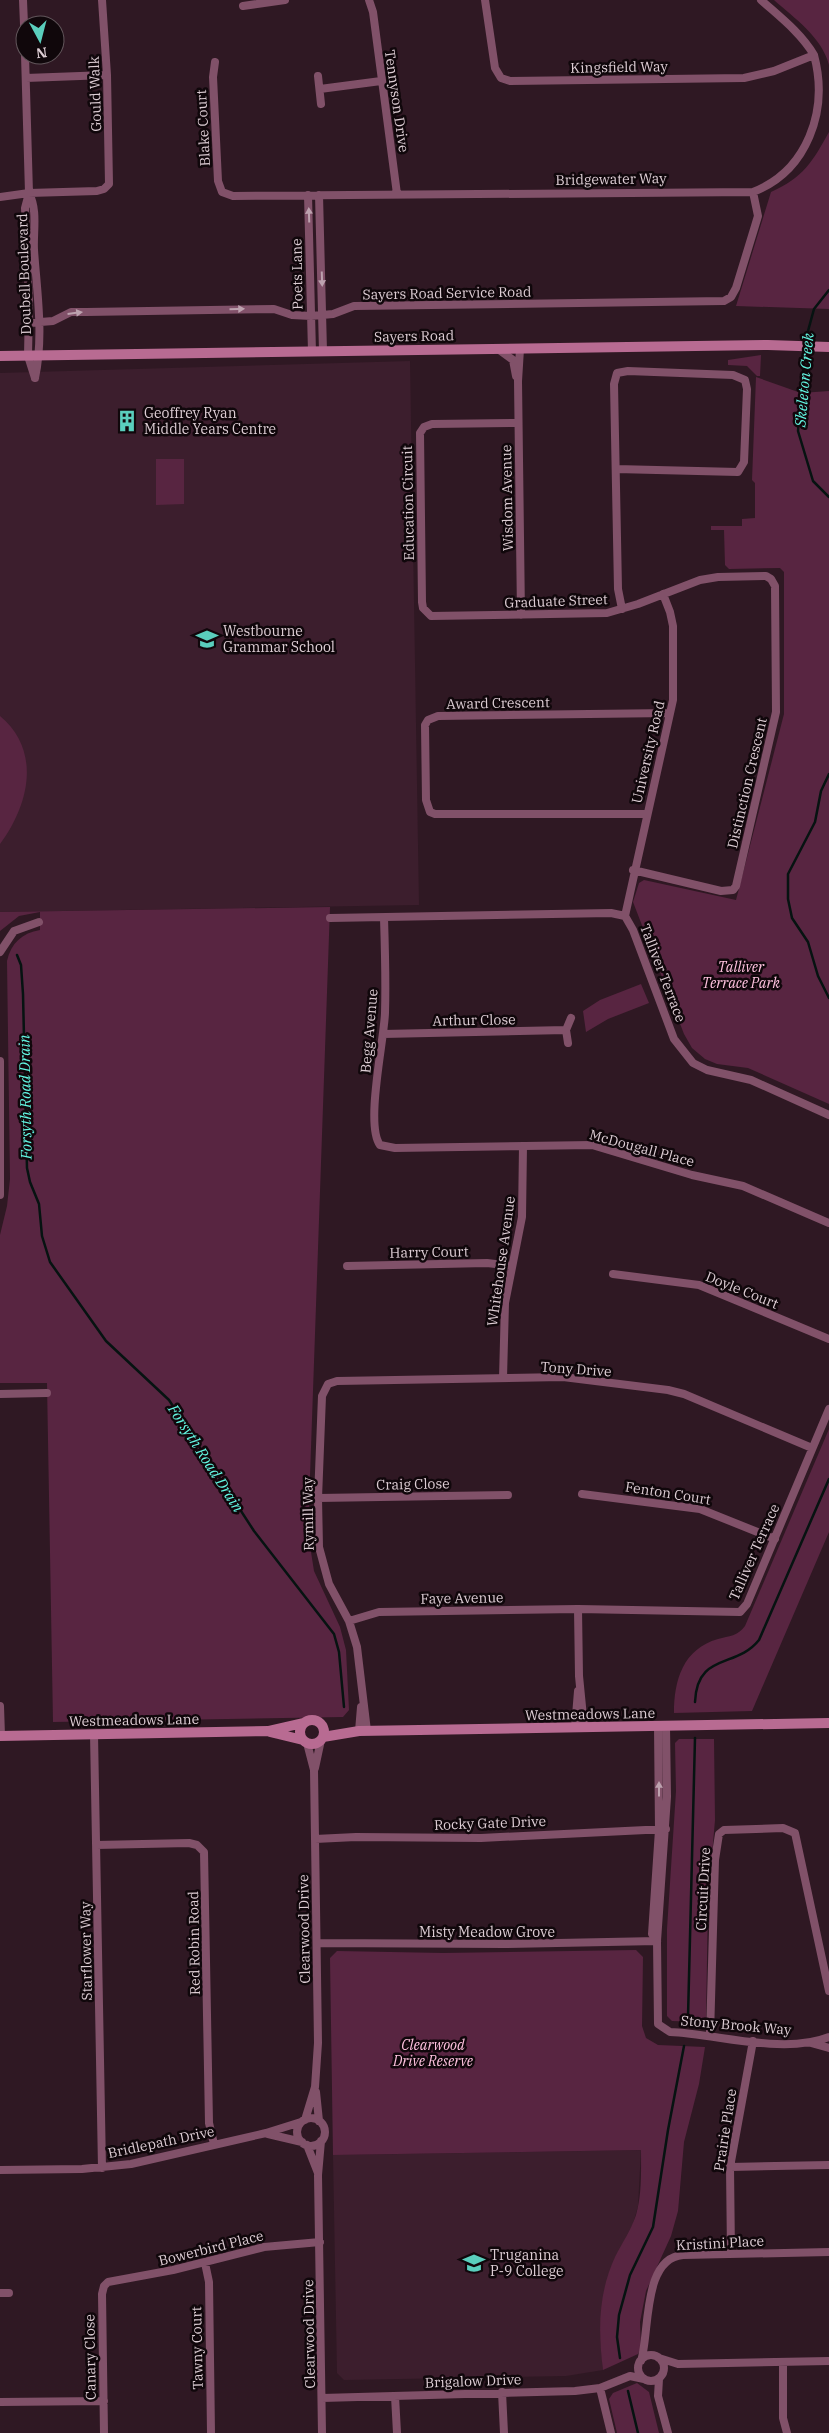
<svg xmlns="http://www.w3.org/2000/svg" width="829" height="2433" font-family="'IBM Plex Serif',serif">
	<rect width="100%" height="100%" fill="#2f1823"/>
	<!-- built -->
	<path fill="#3c1e2d" d="M 410,361 L 419,905 L 0,912 L 0,373 Z
		M 641,2150 L 638,2206 L 633,2224 L 615,2258 L 602,2303 L 600,2335 L 603,2370 L 566,2376 L 344,2380 L 337,2373 L 333,2155 Z"/>
	<!-- green -->
	<path fill="#582541" d="M 774,0 L 829,0 L 829,65 C 822,37 794,18 774,0 Z
		M 829,132 L 829,309 L 736,306 L 771,192 C 803,178 813,161 829,132 Z
		M 761,355 L 760,376 L 757,376 L 747,366 L 728,365 L 728,360 Z
		M 756,377 L 801,393 L 829,391 L 829,1104 L 748,1068 L 717,1064 L 705,1059 L 692,1048 L 684,1034 L 633,902 L 639,883 L 644,880 L 736,900 L 784,714 L 784,572 L 780,568 L 729,569 L 725,565 L 724,530 L 711,530 L 711,526 L 742,526 L 742,519 L 755,518 L 755,483 L 752,480 Z
		M 156,459 L 184,459 L 184,504 L 156,505 Z
		M 0,716 C 42,751 29,805 0,844 Z
		M 330,907 L 308,1533 L 314,1571 L 340,1627 L 346,1650 L 349,1710 L 343,1717 L 53,1722 L 47,1383 L 0,1383 L 0,1235 L 7,1206 L 10,1179 L 7,961 C 11,943 22,933 40,930 L 40,912 L 19,916 L 0,931 L 0,912 Z
		M 641,984 L 649,1003 L 608,1019 L 586,1032 L 583,1011 L 600,1000 Z
		M 829,1429 L 829,1532 L 752,1711 L 674,1713 C 674,1680 683,1649 718,1639 C 729,1636 738,1636 745,1626 Z
		M 679,1739 L 714,1739 L 715,1820 L 708,1901 L 706,2019 L 702,2022 L 672,2021 L 667,2016 L 667,1929 L 676,1791 L 675,1743 Z
		M 636,1950 L 643,1957 L 642,2026 L 646,2038 L 658,2045 L 705,2047 L 699,2084 L 684,2142 L 678,2211 L 671,2236 L 646,2291 L 640,2322 L 641,2348 L 638,2354 L 603,2370 C 598,2331 598,2294 615,2257 C 622,2243 631,2230 636,2215 C 642,2194 641,2172 641,2150 L 333,2155 L 330,1958 L 337,1951 L 443,1953 Z
		M 637,2383 L 649,2392 L 659,2433 L 617,2433 L 609,2399 L 613,2393 Z"/>
	<g fill="none" stroke-linecap="round" stroke-linejoin="round">
		<!-- stream -->
		<path stroke="#061311" stroke-width="2.5" d="M 805,342 L 814,309 L 829,290
			M 805,348 L 798,431 L 813,481 L 829,497
			M 829,774 L 821,791 L 815,822 L 788,874 L 788,899 L 792,918 L 808,942 L 818,976 L 829,998
			M 17,955 L 21,965 L 23,994 L 27,1168 L 30,1182 L 39,1204 L 42,1236 L 50,1262 L 106,1341 L 169,1400 L 254,1531 L 334,1634 L 339,1652 L 344,1707
			M 695,1702 C 697,1652 736,1669 759,1640 L 829,1479
			M 688,2017 L 695,1738
			M 620,2358 L 617,2337 L 619,2315 L 630,2275 L 653,2227 L 668,2130 L 684,2046
			M 628,2391 L 638,2433"/>
		<!-- street -->
		<path stroke="#815169" stroke-width="8" d="M 23,0 L 25,49
			M 369,0 L 373,12 L 397,194
			M 485,0 L 495,68 L 501,78 L 510,81 L 744,78 L 774,71 L 814,55
			M 243,6 L 285,0
			M 25,55 L 29,193 L 25,208 L 29,304 L 28,356 L 35,378
			M 215,62 L 213,77 L 218,181 L 222,192 L 233,196 L 753,192 C 807,171 829,111 814,55 C 801,33 780,17 761,0
			M 318,76 L 321,104
			M 26,78 L 107,75
			M 320,89 L 381,81
			M 29,193 C 38,211 33,231 34,250 C 37,293 44,336 35,378
			M 308,195 L 312,352
			M 319,195 L 323,351
			M 0,197 L 29,193 L 97,191 L 104,189 L 109,184 L 107,75 L 102,0
			M 28,323 L 53,321 L 71,312 L 86,312 L 274,309 L 292,315 L 311,316 L 333,314 L 354,306 L 724,301 L 731,297 L 736,288 L 755,226 L 758,216 L 753,192
			M 498,349 L 513,360 L 516,376
			M 520,349 L 518,381 L 521,615
			M 518,423 L 432,424 L 424,427 L 420,433 L 422,602 L 423,608 L 431,616 L 607,613 L 638,604 L 700,580 L 718,577 L 766,576 L 771,579 L 775,586 L 776,712 L 736,886 L 733,890 L 721,891 L 633,870
			M 616,469 L 738,472 L 744,462 L 747,389 L 745,380 L 733,375 L 628,371 L 617,373 L 614,384 L 618,589 L 622,609
			M 647,814 L 435,814 L 430,812 L 426,800 L 425,725 L 428,720 L 438,716 L 670,713
			M 625,916 L 673,700 L 673,626 L 670,612 L 663,594
			M 330,918 L 611,913 L 625,916 L 633,930 L 674,1039 L 693,1063 L 707,1070 L 751,1080 L 829,1115
			M 384,918 C 385,949 386,981 385,1013 C 384,1041 365,1125 380,1145 L 395,1148 L 592,1145 L 692,1175 L 743,1186 L 829,1223
			M 0,952 L 14,931 L 39,922
			M 383,1034 L 566,1030
			M 568,1043 L 566,1030 L 571,1018
			M 0,1061 L 0,1195
			M 347,1266 L 487,1263 L 512,1266
			M 613,1274 L 699,1285 L 829,1339
			M 503,1378 L 505,1303 L 522,1217 L 523,1146
			M 0,1394 L 47,1393
			M 582,1494 L 700,1509 L 775,1539
			M 318,1498 L 508,1495
			M 578,1609 L 579,1676 L 584,1727
			M 349,1621 L 379,1612 L 578,1609 L 740,1612 L 747,1604 L 829,1409
			M 0,1706 L 1,1736
			M 666,1726 L 667,1797 L 657,1941 L 658,2024 L 670,2032 C 718,2034 784,2055 829,2037
			M 575,1728 L 578,1691
			M 359,1731 L 361,1707
			M 367,1731 L 357,1647 L 349,1621 L 329,1584 L 319,1547 L 318,1498 L 322,1396 L 328,1384 L 337,1381 L 563,1377 L 668,1390 L 684,1394 L 812,1448
			M 94,1734 L 102,2168
			M 315,1768 L 321,1740
			M 315,1839 L 356,1837 L 481,1838 L 666,1829
			M 96,1845 L 189,1843 L 197,1845 L 204,1852 L 209,2123 L 214,2144
			M 657,1941 L 652,1934 L 659,1830 L 658,1726
			M 317,1943 L 505,1944 L 657,1941
			M 710,2035 L 715,1860 L 719,1834 L 724,1830 L 783,1828 L 795,1833 L 829,1991
			M 811,2043 L 829,2048
			M 316,2092 L 319,2121
			M297 2132a14 14 0 1 1 28 0a14 14 0 1 1-28 0Z
			M 305,2120 L 315,2087 L 318,2043 L 314,1770 L 307,1743
			M 268,2134 L 302,2142
			M 321,2141 L 318,2175 L 322,2433
			M 307,2145 L 318,2173
			M 730,2167 L 829,2165
			M 0,2170 L 82,2169 L 131,2164 L 266,2133 L 301,2122
			M 731,2254 L 730,2167 L 753,2041
			M 205,2263 L 209,2282 L 211,2433
			M 0,2293 L 9,2293
			M638 2368a13 13 0 1 1 26 0a13 13 0 1 1-26 0Z
			M 659,2358 L 678,2364 L 829,2361
			M 641,2361 C 650,2333 642,2258 683,2255 L 829,2252
			M 783,2362 L 783,2418 L 787,2433
			M 659,2379 L 658,2396 L 668,2433
			M 600,2388 L 611,2433
			M 502,2392 L 504,2433
			M 395,2396 L 397,2433
			M 322,2398 L 575,2391 L 600,2388 L 630,2376 L 644,2379
			M 0,2402 L 104,2401
			M 104,2433 L 102,2294 L 104,2286 L 108,2282 L 173,2270 L 264,2247 L 320,2242"/>
		<!-- secondary -->
		<path stroke="#b86b92" stroke-width="10" d="M 0,356 L 768,345 L 829,347
			M300 1732a12 12 0 1 1 24 0a12 12 0 1 1-24 0Z
			M 270,1732 L 303,1740
			M 0,1736 L 268,1731 L 303,1723
			M 323,1737 L 359,1731 L 829,1723"/>
	</g>
	<!-- one-way arrows -->
	<defs><path id="oneway-solid" d="M-6-.8H1V-3.2L6.5 0L1 3.2V.8H-6Z" transform="scale(1.25)"/></defs>
	<g fill="#bda2af">
		<use href="#oneway-solid" transform="translate(309 215) rotate(-92)"/>
		<use href="#oneway-solid" transform="translate(322 279) rotate(88)"/>
		<use href="#oneway-solid" transform="translate(237 309) rotate(-1)"/>
		<use href="#oneway-solid" transform="translate(75 313) rotate(-7)"/>
		<use href="#oneway-solid" transform="translate(659 1789) rotate(-90)"/>
	</g>
	<!-- icons -->
	<defs>
		<g id="building-bare" transform="scale(1.725)"><path d="M-4-6H4V6H1V3H-1V6H-4ZM-2.5-4.3h1.7v1.8h-1.7ZM.8-4.3h1.7v1.8H.8ZM-2.5-1h1.7V.8h-1.7ZM.8-1h1.7V.8H.8Z" fill="#5acebd" stroke="#10070b" stroke-width="2.5" paint-order="stroke"/></g>
		<g id="school-bare" transform="scale(1.725)"><path d="M0-5L7-2L0 1L-7-2ZM-4 1L0 2.5L4 1V4Q0 6-4 4Z" fill="#5acebd" stroke="#10070b" stroke-width="2.5" paint-order="stroke"/></g>
	</defs>
	<g fill-rule="evenodd">
		<use href="#building-bare" x="127" y="421"/>
		<use href="#school-bare" x="207" y="639"/>
		<use href="#school-bare" x="474" y="2263"/>
	</g>
	<g text-anchor="middle" dominant-baseline="central" stroke-width="5" stroke-linejoin="round" paint-order="stroke">
		<!-- street labels -->
		<g font-size="14" fill="#ddcdd4" stroke="#10070b">
			<text transform="translate(619 67) rotate(-1)">Kingsfield Way</text>
			<text transform="translate(95 94) rotate(-92)">Gould Walk</text>
			<text transform="translate(397 101) rotate(82)">Tennyson Drive</text>
			<text transform="translate(203 128) rotate(-93)">Blake Court</text>
			<text transform="translate(611 179) rotate(-1)">Bridgewater Way</text>
			<text transform="translate(24 274) rotate(-92)">Doubell Boulevard</text>
			<text transform="translate(297 274) rotate(-91)">Poets Lane</text>
			<text transform="translate(447 293) rotate(-1)">Sayers Road Service Road</text>
			<text transform="translate(414 336) rotate(-1)">Sayers Road</text>
			<text transform="translate(507 498) rotate(-91)">Wisdom Avenue</text>
			<text transform="translate(408 503) rotate(-91)">Education Circuit</text>
			<text transform="translate(556 601) rotate(-2)">Graduate Street</text>
			<text transform="translate(498 703) rotate(-1)">Award Crescent</text>
			<text transform="translate(648 752) rotate(-77)">University Road</text>
			<text transform="translate(747 783) rotate(-77)">Distinction Crescent</text>
			<text transform="translate(663 973) rotate(69)">Talliver Terrace</text>
			<text transform="translate(474 1020) rotate(-1)">Arthur Close</text>
			<text transform="translate(369 1031) rotate(-85)">Begg Avenue</text>
			<text transform="translate(642 1148) rotate(15)">McDougall Place</text>
			<text transform="translate(429 1252) rotate(-1)">Harry Court</text>
			<text transform="translate(501 1261) rotate(-82)">Whitehouse Avenue</text>
			<text transform="translate(742 1290) rotate(22)">Doyle Court</text>
			<text transform="translate(576 1369) rotate(4)">Tony Drive</text>
			<text transform="translate(413 1484) rotate(-1)">Craig Close</text>
			<text transform="translate(668 1493) rotate(9)">Fenton Court</text>
			<text transform="translate(308 1514) rotate(-91)">Rymill Way</text>
			<text transform="translate(754 1552) rotate(-66)">Talliver Terrace</text>
			<text transform="translate(462 1598) rotate(-1)">Faye Avenue</text>
			<text transform="translate(590 1714) rotate(-1)">Westmeadows Lane</text>
			<text transform="translate(134 1720) rotate(-1)">Westmeadows Lane</text>
			<text transform="translate(490 1823) rotate(-2)">Rocky Gate Drive</text>
			<text transform="translate(703 1889) rotate(-87)">Circuit Drive</text>
			<text transform="translate(304 1929) rotate(-91)">Clearwood Drive</text>
			<text x="487" y="1932">Misty Meadow Grove</text>
			<text transform="translate(194 1943) rotate(-91)">Red Robin Road</text>
			<text transform="translate(86 1951) rotate(-91)">Starflower Way</text>
			<text transform="translate(736 2025) rotate(5)">Stony Brook Way</text>
			<text transform="translate(725 2130) rotate(-81)">Prairie Place</text>
			<text transform="translate(161 2142) rotate(-12)">Bridlepath Drive</text>
			<text transform="translate(720 2243) rotate(-3)">Kristini Place</text>
			<text transform="translate(211 2248) rotate(-14)">Bowerbird Place</text>
			<text transform="translate(309 2334) rotate(-91)">Clearwood Drive</text>
			<text transform="translate(197 2348) rotate(-91)">Tawny Court</text>
			<text transform="translate(90 2357) rotate(-91)">Canary Close</text>
			<text transform="translate(473 2381) rotate(-2)">Brigalow Drive</text>
		</g>
		<!-- poi labels -->
		<g font-size="14" fill="#ddcdd4" stroke="#10070b" text-anchor="start">
			<text x="144" y="413">Geoffrey Ryan<tspan x="144" dy="16">Middle Years Centre</tspan></text>
			<text x="223" y="631">Westbourne<tspan x="223" dy="16">Grammar School</tspan></text>
			<text x="490" y="2255">Truganina<tspan x="490" dy="16">P-9 College</tspan></text>
		</g>
		<!-- park labels -->
		<g font-size="14" font-style="italic" fill="#ffc2df" stroke="#10070b">
			<text x="741" y="967">Talliver<tspan x="741" dy="16">Terrace Park</tspan></text>
			<text x="433" y="2045">Clearwood<tspan x="433" dy="16">Drive Reserve</tspan></text>
		</g>
		<!-- water labels -->
		<g font-size="15" font-style="italic" fill="#63f8e4" stroke="#10070b">
			<text transform="translate(804 380) rotate(-85)">Skeleton Creek</text>
			<text transform="translate(25 1097) rotate(-91)">Forsyth Road Drain</text>
			<text transform="translate(206 1458) rotate(57)">Forsyth Road Drain</text>
		</g>
	</g>
	<!-- north arrow -->
	<g transform="translate(40 40) rotate(173)"><circle r="24" fill="#10070b" stroke="#62565b"/>
	<path d="M0-4L9 19L0 12L-9 19Z" fill="#5acebd"/>
	<text y="-8" font-size="14" font-weight="bold" text-anchor="middle" fill="#ddcdd4">N</text>
	</g>
</svg>
